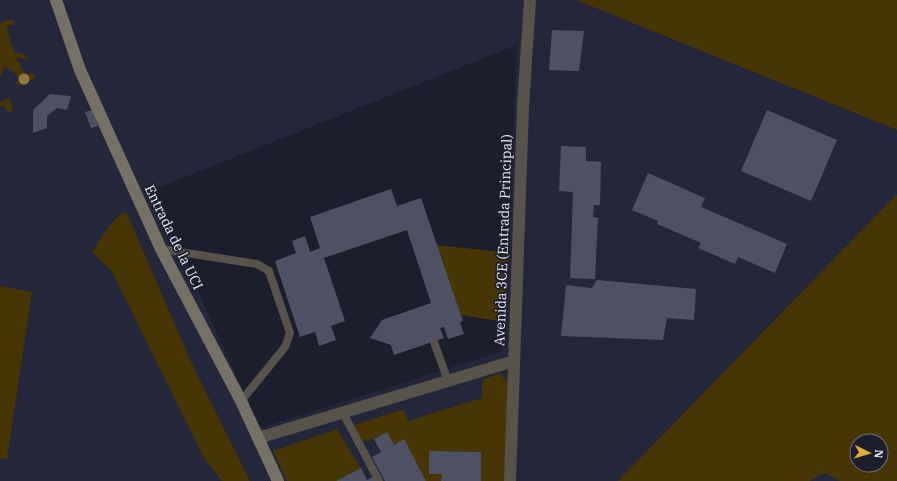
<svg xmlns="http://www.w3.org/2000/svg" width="897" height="481" font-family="'IBM Plex Serif',serif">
	<rect width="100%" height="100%" fill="#1c1e2d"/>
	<!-- built -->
	<path fill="#24263c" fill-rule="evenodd" d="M 0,0 L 897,0 L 897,481 L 0,481 ZM 517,45 L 503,351 L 260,428 L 152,190 ZM 857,441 L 881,441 L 881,465 L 857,465 Z"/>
	<!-- green -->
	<path fill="#473502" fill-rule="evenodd" d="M 576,0 L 897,0 L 897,130 Z
		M 8,20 L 15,21 L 13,25 L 8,25 L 7,29 L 14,52 L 26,55 L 29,60 L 16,57 L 24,73 L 33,74 L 35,78 L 23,85 L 17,85 L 16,82 L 19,80 L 14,72 L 4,66 L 2,76 L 0,75 L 0,23 Z
		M 10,98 L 13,112 L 7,112 L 4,106 L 0,106 L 0,102 Z
		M 897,194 L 897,481 L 840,481 L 825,473 L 816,477 L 810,481 L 618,481 ZM 857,441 L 881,441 L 881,465 L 857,465 Z
		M 126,211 L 192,364 L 250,481 L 222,481 L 204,458 L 111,270 L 92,252 C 102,237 111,219 126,211 Z
		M 437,245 L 508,253 L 504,322 L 461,315 Z
		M 0,286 L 32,292 L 7,459 L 0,459 Z
		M 500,373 L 512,388 L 506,481 L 481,481 L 481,452 L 429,451 L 429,474 L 442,474 L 441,481 L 426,481 L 404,440 L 394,445 L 387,432 L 374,439 L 363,442 L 354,425 L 404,409 L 408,421 L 482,398 L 482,380 Z
		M 337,429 L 361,468 L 336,481 L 287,481 L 273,451 Z"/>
	<!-- building -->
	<path fill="#4e5163" d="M 552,30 L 584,31 L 579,71 L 549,70 Z
		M 50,94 L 71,96 L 67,110 L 57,108 L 47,116 L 47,128 L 33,133 L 33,110 Z
		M 93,110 L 98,126 L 91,128 L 85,112 Z
		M 767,110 L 837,140 L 811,201 L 741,171 Z
		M 561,146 L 586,147 L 586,161 L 601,162 L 600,205 L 594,205 L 593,217 L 598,218 L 595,279 L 570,278 L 573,192 L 559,191 Z
		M 648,173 L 705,198 L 701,207 L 787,244 L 775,273 L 738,257 L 735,264 L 698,248 L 701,243 L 657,224 L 658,221 L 632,210 Z
		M 391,189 L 397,206 L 421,198 L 463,321 L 460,322 L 464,334 L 448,339 L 444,327 L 440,328 L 444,338 L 394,355 L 391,345 L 370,338 L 382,320 L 431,303 L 407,230 L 324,258 L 345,321 L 331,326 L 336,340 L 319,346 L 315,332 L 300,337 L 275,261 L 296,253 L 292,241 L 305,236 L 310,252 L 320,248 L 310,217 Z
		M 597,280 L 696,289 L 694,320 L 667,318 L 663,340 L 561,336 L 566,285 L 592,288 Z
		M 387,432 L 394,445 L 404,439 L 426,481 L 385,481 L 372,457 L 381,452 L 374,439 Z
		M 429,451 L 481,452 L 481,481 L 441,481 L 442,474 L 429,474 Z
		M 361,468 L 367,480 L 373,477 L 375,481 L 336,481 Z"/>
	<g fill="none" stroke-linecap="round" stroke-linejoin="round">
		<!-- lane -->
		<path stroke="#57534b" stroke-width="8" d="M 161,249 L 257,264 L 269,271 L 290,333 L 285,347 L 241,401
			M 434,342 L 448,381
			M 343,413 L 379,481"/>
		<!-- street -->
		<path stroke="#57534b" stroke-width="12" d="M 258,438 L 514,361
			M 510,481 L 523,107 L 530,0"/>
		<!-- secondary -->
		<path stroke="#767164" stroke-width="12" d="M 56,0 L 80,70 L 161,249 L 241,401 L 278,481"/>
	</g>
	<!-- trees -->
	<circle fill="#8e7740" cx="24" cy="79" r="5.5"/>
	<g text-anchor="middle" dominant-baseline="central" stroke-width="3.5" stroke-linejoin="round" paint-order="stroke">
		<!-- street labels -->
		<g font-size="14" fill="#e9eaf5" stroke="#1c1e2d">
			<text transform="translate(174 237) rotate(64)">Entrada de la UCI</text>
			<text transform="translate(503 240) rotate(-88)">Avenida 3CE (Entrada Principal)</text>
		</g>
	</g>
	<!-- north arrow -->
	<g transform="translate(869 453) rotate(95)"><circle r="19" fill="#1c1e2d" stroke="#6e707d"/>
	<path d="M0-3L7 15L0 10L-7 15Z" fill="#dfb034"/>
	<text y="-6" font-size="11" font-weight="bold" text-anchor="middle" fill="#e9eaf5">N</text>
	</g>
</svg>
